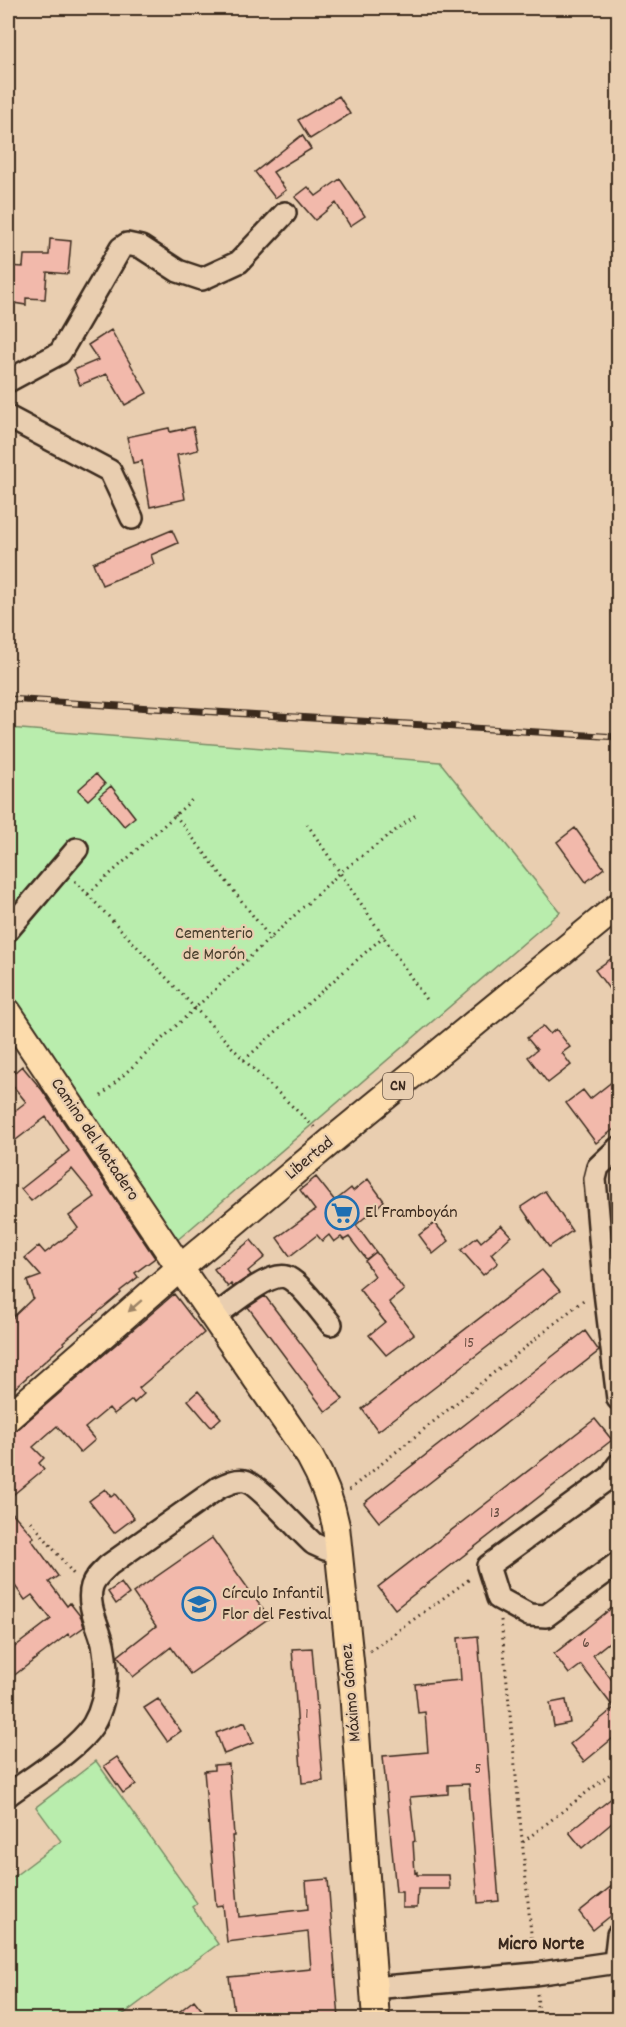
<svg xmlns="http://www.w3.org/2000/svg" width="626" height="2027" font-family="Dekko,sans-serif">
	<rect width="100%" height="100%" fill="#e9ceb0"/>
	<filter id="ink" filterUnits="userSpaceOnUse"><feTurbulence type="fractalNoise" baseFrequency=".0167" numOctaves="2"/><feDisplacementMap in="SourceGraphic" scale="12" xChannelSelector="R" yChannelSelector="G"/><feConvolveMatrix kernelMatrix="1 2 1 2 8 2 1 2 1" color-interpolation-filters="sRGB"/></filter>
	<g filter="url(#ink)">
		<!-- green -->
		<path fill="#b9edad" stroke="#7a8c66" stroke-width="1.5" d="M 8,728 L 440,762 L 560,912 L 175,1242 L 8,996 Z
			M 96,1761 L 197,1903 L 192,1907 L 218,1944 L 117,2019 L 8,2019 L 8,1881 L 61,1841 L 36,1807 Z"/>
		<!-- building -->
		<path fill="#f2b9ab" stroke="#3b2a1e" stroke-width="1.5" d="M 339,96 L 350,114 L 310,139 L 298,120 Z
			M 302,135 L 311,149 L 273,172 L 286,190 L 275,198 L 255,172 Z
			M 340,179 L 365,216 L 350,226 L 336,203 L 315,220 L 295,197 L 308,187 L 316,196 Z
			M 50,239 L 71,241 L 68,274 L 47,272 L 45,299 L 26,298 L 26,305 L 8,302 L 8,266 L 23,267 L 24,255 L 49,255 Z
			M 111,330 L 147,393 L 125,405 L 107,374 L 80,385 L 74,370 L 98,360 L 88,345 Z
			M 193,427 L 198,450 L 177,455 L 185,499 L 150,507 L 142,461 L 133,463 L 127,437 L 169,428 L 170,432 Z
			M 172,530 L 178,543 L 151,555 L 154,564 L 102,585 L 93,563 Z
			M 96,774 L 105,784 L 88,800 L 78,790 Z
			M 111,786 L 135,817 L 124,826 L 99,796 Z
			M 575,828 L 604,868 L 586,882 L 557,842 Z
			M 618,954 L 618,982 L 609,989 L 595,970 Z
			M 543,1026 L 550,1034 L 556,1029 L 570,1047 L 562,1053 L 571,1065 L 548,1083 L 528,1057 L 537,1050 L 527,1038 Z
			M 22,1066 L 42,1090 L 155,1258 L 135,1273 L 138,1277 L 120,1291 L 121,1293 L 109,1303 L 63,1342 L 64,1344 L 8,1394 L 8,1322 L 33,1298 L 27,1281 L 41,1276 L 25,1258 L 39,1246 L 45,1253 L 78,1228 L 69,1216 L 95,1197 L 72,1169 L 31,1201 L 21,1189 L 69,1151 L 46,1117 L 8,1146 L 8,1116 L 26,1102 L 8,1080 L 8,1078 Z
			M 618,1077 L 618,1126 L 596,1143 L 566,1103 L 583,1090 L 590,1099 Z
			M 316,1177 L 335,1201 L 351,1188 L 353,1191 L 368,1179 L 384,1201 L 356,1225 L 376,1252 L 366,1259 L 349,1237 L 344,1240 L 341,1237 L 334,1242 L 329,1235 L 322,1241 L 317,1235 L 290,1256 L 277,1238 L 315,1210 L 300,1190 Z
			M 545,1191 L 572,1231 L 549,1247 L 521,1207 Z
			M 435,1223 L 449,1241 L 433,1254 L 419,1235 Z
			M 501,1225 L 511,1236 L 491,1254 L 498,1263 L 483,1275 L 461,1250 L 477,1237 L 481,1242 Z
			M 251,1240 L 265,1257 L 248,1271 L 251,1275 L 233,1287 L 231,1284 L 228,1287 L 214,1269 Z
			M 376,1252 L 404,1290 L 389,1302 L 414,1334 L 386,1355 L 369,1335 L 385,1322 L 359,1289 L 375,1276 L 365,1261 Z
			M 542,1270 L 560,1291 L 378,1431 L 362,1409 Z
			M 174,1294 L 204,1333 L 139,1388 L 144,1394 L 134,1403 L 132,1400 L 114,1414 L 109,1408 L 85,1428 L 95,1440 L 80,1453 L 57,1426 L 33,1447 L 44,1458 L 39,1463 L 44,1469 L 8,1499 L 8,1433 L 18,1429 Z
			M 265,1296 L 343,1399 L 326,1412 L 248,1307 Z
			M 585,1331 L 599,1351 L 379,1522 L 364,1503 Z
			M 198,1391 L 221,1418 L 211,1427 L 188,1400 Z
			M 595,1419 L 612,1440 L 395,1609 L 378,1587 Z
			M 105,1489 L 111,1497 L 115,1494 L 134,1518 L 114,1533 L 89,1501 Z
			M 8,1508 L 34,1537 L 31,1539 L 58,1576 L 49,1582 L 67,1606 L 70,1603 L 81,1617 L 84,1627 L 70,1637 L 68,1634 L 8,1680 L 8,1652 L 51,1619 L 32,1595 L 25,1600 L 8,1576 Z
			M 212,1538 L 269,1618 L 190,1674 L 171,1647 L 133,1677 L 118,1656 L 156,1626 L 133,1593 Z
			M 121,1583 L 129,1594 L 116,1604 L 108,1592 Z
			M 618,1603 L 618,1635 L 593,1655 L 618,1688 L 618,1734 L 584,1762 L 570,1744 L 614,1708 L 581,1665 L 569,1674 L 554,1654 Z
			M 478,1636 L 499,1901 L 478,1903 L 469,1784 L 448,1785 L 448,1794 L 410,1797 L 415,1841 L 413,1842 L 415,1873 L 417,1872 L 417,1875 L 449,1875 L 450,1889 L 418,1889 L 417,1908 L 402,1908 L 402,1892 L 396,1892 L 383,1756 L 428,1752 L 425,1712 L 418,1713 L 415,1684 L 461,1680 L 458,1638 Z
			M 312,1648 L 323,1781 L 302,1783 L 292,1649 Z
			M 158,1699 L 181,1731 L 167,1741 L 144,1708 Z
			M 566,1700 L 570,1723 L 554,1726 L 550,1703 Z
			M 245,1722 L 253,1743 L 224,1754 L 216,1733 Z
			M 117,1757 L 136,1784 L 123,1793 L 104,1766 Z
			M 229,1764 L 234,1836 L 232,1836 L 239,1917 L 308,1909 L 306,1881 L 328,1879 L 339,2019 L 235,2019 L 229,1977 L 311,1969 L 308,1932 L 227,1942 L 223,1905 L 216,1906 L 204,1771 L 214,1770 L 214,1765 Z
			M 618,1793 L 618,1818 L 582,1848 L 569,1832 Z
			M 618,1881 L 618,1910 L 593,1930 L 579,1912 Z
			M 194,2000 L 209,2019 L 170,2019 Z"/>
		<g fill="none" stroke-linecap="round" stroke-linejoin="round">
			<!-- minor casing -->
			<g stroke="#3b2a1e" stroke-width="26">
				<path id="minor" d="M 8,381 L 60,353 L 121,248 L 127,244 L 141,247 L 178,271 L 202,279 L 239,262 L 285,213
					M 8,417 L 110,471 L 132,518
					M 8,930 L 77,849
					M 618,1148 L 598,1167 L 595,1179 L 604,1284 L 618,1399
					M 214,1317 C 228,1307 268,1272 286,1277 C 299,1281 321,1312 331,1324
					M 618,1465 L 610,1477 L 488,1566 L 498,1598 L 529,1615 L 546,1616 L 618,1563
					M 8,1795 C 32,1777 77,1750 93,1725 C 107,1701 108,1671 103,1644 C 99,1626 86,1605 92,1586 C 95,1577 103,1571 109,1565 L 218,1488 C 227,1484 235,1479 245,1481 C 259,1484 300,1532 314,1544 L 325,1549 L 339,1551
					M 615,1962 L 618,1935
					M 373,1988 L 535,1974 L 618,1962"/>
			</g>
			<!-- major casing -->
			<g stroke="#3b2a1e" stroke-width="30">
				<path id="major" d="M 8,1012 L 180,1268 L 310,1457 C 323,1480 331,1501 336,1526 L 353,1690 L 376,2020
					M 8,1418 L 180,1268 L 330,1142 L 618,906"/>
			</g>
			<!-- path -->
			<path stroke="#3b2a1e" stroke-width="3" stroke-dasharray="1.5 4.5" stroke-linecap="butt" d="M 175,815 L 271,939
				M 307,824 L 427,1001
				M 75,881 L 244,1060 L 315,1128
				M 88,894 L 193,799
				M 244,1060 L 384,936
				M 101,1096 L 341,872 L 417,814
				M 349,1490 L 586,1298
				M 31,1521 L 75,1576
				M 501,1620 L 533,1954
				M 370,1651 L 471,1578
				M 523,1842 L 618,1768
				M 537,1994 L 539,2016"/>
			<!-- minor -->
			<use href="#minor" stroke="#e9ceb0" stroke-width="21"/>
			<!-- major -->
			<use href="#major" stroke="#fddcac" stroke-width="26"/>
			<!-- rail casing -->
			<g stroke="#3b2a1e" stroke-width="7">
				<path id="rail" d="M 8,699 L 618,737"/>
			</g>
			<!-- rail -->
			<use href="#rail" stroke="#e9ceb0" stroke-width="4.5" stroke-dasharray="14" stroke-linecap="butt"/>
		</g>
		<!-- one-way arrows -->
		<defs><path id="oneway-solid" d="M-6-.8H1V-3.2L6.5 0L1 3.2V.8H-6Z" transform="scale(1.5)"/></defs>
		<use fill="#9c8365" href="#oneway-solid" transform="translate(135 1306) rotate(139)"/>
	</g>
	<!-- icons -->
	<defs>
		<g id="supermarket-ring" transform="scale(1.725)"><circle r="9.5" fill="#e9ceb0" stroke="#1f6fb2" stroke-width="1.5"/><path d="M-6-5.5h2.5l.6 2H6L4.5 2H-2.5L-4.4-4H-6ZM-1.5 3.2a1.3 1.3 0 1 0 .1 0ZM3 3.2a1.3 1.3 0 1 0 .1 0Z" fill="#1f6fb2"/></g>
		<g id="school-ring" transform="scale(1.725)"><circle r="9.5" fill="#e9ceb0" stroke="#1f6fb2" stroke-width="1.5"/><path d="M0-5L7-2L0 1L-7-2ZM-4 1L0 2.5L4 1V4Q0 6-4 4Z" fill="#1f6fb2"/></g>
	</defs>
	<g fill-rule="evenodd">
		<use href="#supermarket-ring" x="342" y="1213"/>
		<use href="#school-ring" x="199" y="1604"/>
	</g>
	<g text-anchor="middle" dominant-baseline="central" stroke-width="4.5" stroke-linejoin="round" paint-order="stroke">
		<!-- number labels -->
		<g font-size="15" fill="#694e41">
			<text x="469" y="1344">15</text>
			<text x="495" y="1514">13</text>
			<text x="586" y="1644">6</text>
			<text x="307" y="1715">1</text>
			<text x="478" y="1770">5</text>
		</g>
		<!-- shield labels -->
		<rect fill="#e9ceb0" stroke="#6f5b4a" stroke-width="1.5" x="383" y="1073" width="30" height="26" rx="4.5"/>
		<g font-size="16" font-weight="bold" fill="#3b2a1e">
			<text x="398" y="1086">CN</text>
		</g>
		<!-- park labels -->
		<g font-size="18" fill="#483e2c" stroke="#e9ceb0">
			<text x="214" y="934">Cementerio<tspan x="214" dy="21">de Morón</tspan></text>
		</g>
		<!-- street labels -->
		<g font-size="18" fill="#3b2a1e" stroke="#e9ceb0">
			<text transform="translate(94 1140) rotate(56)">Camino del Matadero</text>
			<text transform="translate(310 1159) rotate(-40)">Libertad</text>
			<text transform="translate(352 1693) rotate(-95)">Máximo Gómez</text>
		</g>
		<!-- poi labels -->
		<g font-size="18" fill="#3b2a1e" stroke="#e9ceb0" text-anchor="start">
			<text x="365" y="1213">El Framboyán</text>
			<text x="222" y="1594">Círculo Infantil<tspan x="222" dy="21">Flor del Festival</tspan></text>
		</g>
		<!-- neighbourhood labels -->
		<g font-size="20" font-weight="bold" fill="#3b2a1e" stroke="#e9ceb0">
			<text x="541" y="1945">Micro Norte</text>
		</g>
	</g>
	<!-- margin -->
	<rect width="626" height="2027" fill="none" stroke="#e9ceb0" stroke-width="30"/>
	<rect x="15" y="15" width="596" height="1997" fill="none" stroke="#3b2a1e" stroke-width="2" filter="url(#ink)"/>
</svg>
